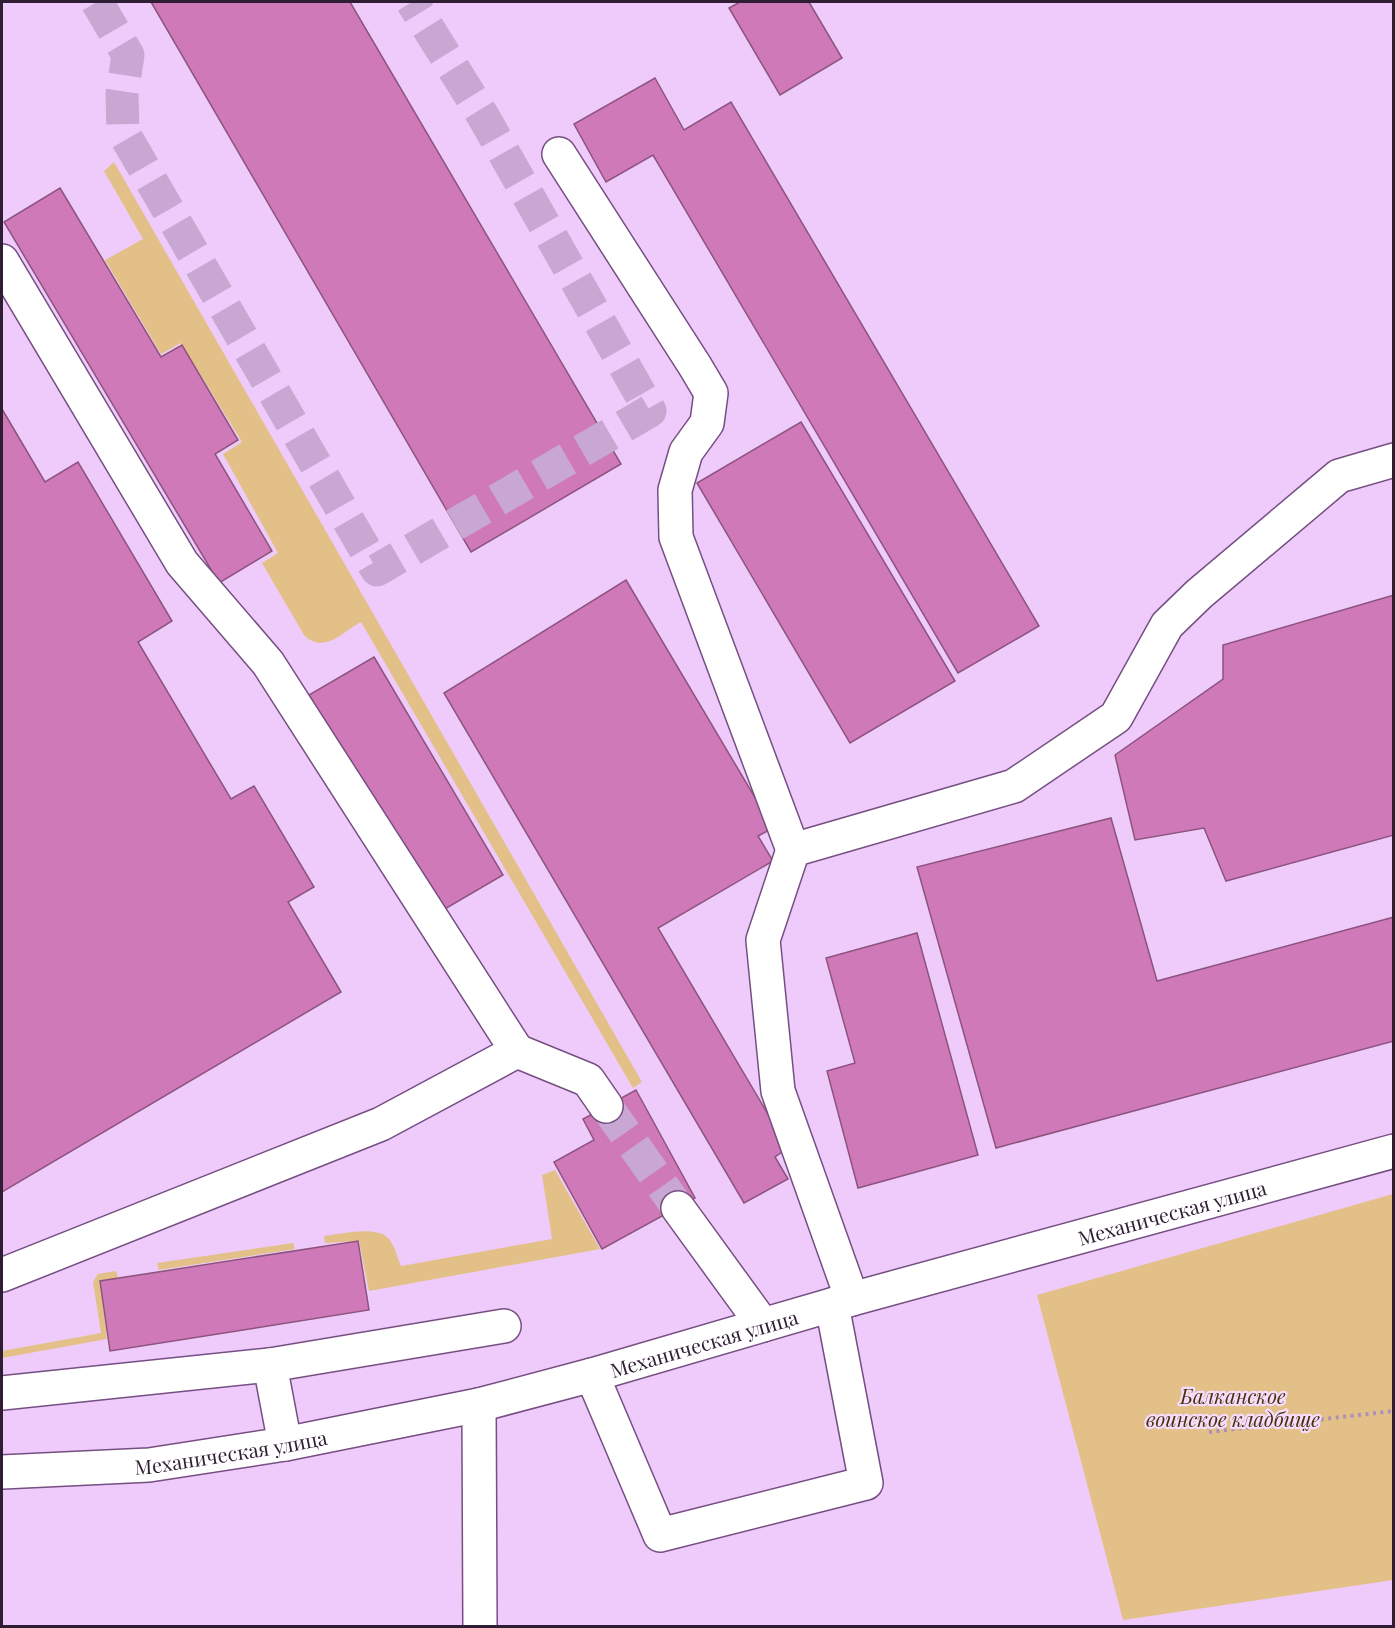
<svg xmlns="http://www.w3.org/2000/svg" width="1395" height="1628" font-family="'Playfair Display',serif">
	<rect width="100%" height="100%" fill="#eecbfa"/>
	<!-- green -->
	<path fill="#e4c089" d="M 114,162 L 642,1082 L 633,1088 L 361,622 C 342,632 324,655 304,635 L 262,563 L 278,553 L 223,454 L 242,442 L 181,343 L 161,354 L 105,260 L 143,239 L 104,171 Z
		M 555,1170 L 600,1249 L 369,1291 L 359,1241 L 325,1243 L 324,1236 C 341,1234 378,1225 389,1239 C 395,1246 397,1257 401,1266 L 552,1239 L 542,1175 Z
		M 1393,1194 L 1393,1580 L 1123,1620 L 1037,1295 Z
		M 293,1243 L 295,1249 L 159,1270 L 157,1263 Z
		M 116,1271 L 118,1278 L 100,1281 L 107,1339 L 2,1358 L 2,1351 L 101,1333 L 93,1282 L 98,1274 Z"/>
	<!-- building -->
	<path fill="#d079b8" stroke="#8c547c" stroke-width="1.5" d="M 151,2 L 350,2 L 621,464 L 471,552 Z
		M 740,2 L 809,2 L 842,58 L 780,95 L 729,8 Z
		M 655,78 L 684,130 L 731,102 L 1039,626 L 958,673 L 653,155 L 606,182 L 574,124 Z
		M 60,188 L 161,357 L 182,345 L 238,440 L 215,454 L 272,551 L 219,583 L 4,222 Z
		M 2,409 L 45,482 L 78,462 L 172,621 L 138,642 L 231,799 L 254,786 L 314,887 L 288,902 L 341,992 L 2,1192 Z
		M 801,422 L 955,681 L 850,743 L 697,483 Z
		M 626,580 L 773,828 L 758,836 L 773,861 L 658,928 L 788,1148 L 775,1157 L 788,1179 L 744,1203 L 444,693 Z
		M 1394,595 L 1394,835 L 1226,881 L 1204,828 L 1135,840 L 1115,755 L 1223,679 L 1223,645 Z
		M 374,657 L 503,875 L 438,913 L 309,695 Z
		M 1111,818 L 1157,981 L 1394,917 L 1394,1041 L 996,1148 L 917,867 Z
		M 917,933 L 978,1155 L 858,1188 L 827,1071 L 855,1063 L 826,958 Z
		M 636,1090 L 695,1198 L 602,1249 L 554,1162 L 594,1140 L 583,1119 Z
		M 358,1241 L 369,1310 L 110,1351 L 100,1281 Z"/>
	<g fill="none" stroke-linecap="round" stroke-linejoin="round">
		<!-- minor-tunnel -->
		<path stroke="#c8a8d2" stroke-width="33" stroke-dasharray="33 16" stroke-linecap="butt" d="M 97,2 L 128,55 L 122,94 L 123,132 L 377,570 L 650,411 L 483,116 L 412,2
			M 606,1106 L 678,1208"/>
		<!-- minor casing -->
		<g stroke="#764f82" stroke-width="36">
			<g id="minor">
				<path d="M 559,154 L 695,366 L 711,393 L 707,423 L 686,452 L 675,490 L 676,537 L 793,850"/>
				<path d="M 2,261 L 182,563 L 268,663 L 517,1051 L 381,1124 L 2,1275"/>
				<path d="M 517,1051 L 588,1080 L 606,1106"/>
				<path d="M 678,1208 L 763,1325"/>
				<path d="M 852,1299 L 778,1091 L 763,940 L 793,850 L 1014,786 L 1116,717 L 1167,625 L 1199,594 L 1339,476 L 1394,460"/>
				<path d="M 270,1365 L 285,1444"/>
				<path d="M 592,1375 L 660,1535 L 866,1483 L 832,1305"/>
				<path d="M 2,1393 L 270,1365 L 504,1326"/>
				<path d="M 479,1405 L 480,1626"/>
				<path id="s1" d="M 2,1472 L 149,1465 L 285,1444 L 479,1405 L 592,1375 L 852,1299 L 1394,1151"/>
			</g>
		</g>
		<!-- path -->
		<path stroke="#ad90b7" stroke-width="4" stroke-dasharray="3 4.5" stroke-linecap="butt" d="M 1209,1432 L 1394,1411"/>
		<!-- minor -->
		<use href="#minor" stroke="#fff" stroke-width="33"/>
	</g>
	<g text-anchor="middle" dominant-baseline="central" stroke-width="4.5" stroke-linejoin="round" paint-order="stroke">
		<!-- street labels -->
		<g font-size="20" fill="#2e1d33" stroke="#f6dcff">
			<text stroke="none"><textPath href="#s1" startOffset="1202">Механическая улица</textPath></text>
			<text stroke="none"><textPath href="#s1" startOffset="716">Механическая улица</textPath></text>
			<text stroke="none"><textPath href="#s1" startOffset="230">Механическая улица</textPath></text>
		</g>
		<!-- park labels -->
		<g font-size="20" font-style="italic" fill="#462f02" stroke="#f6dcff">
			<text x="1233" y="1395">Балканское<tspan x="1233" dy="23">воинское кладбище</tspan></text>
		</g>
	</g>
	<!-- border -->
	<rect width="1395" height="1628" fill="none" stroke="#2e1d33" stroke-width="6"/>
</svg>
